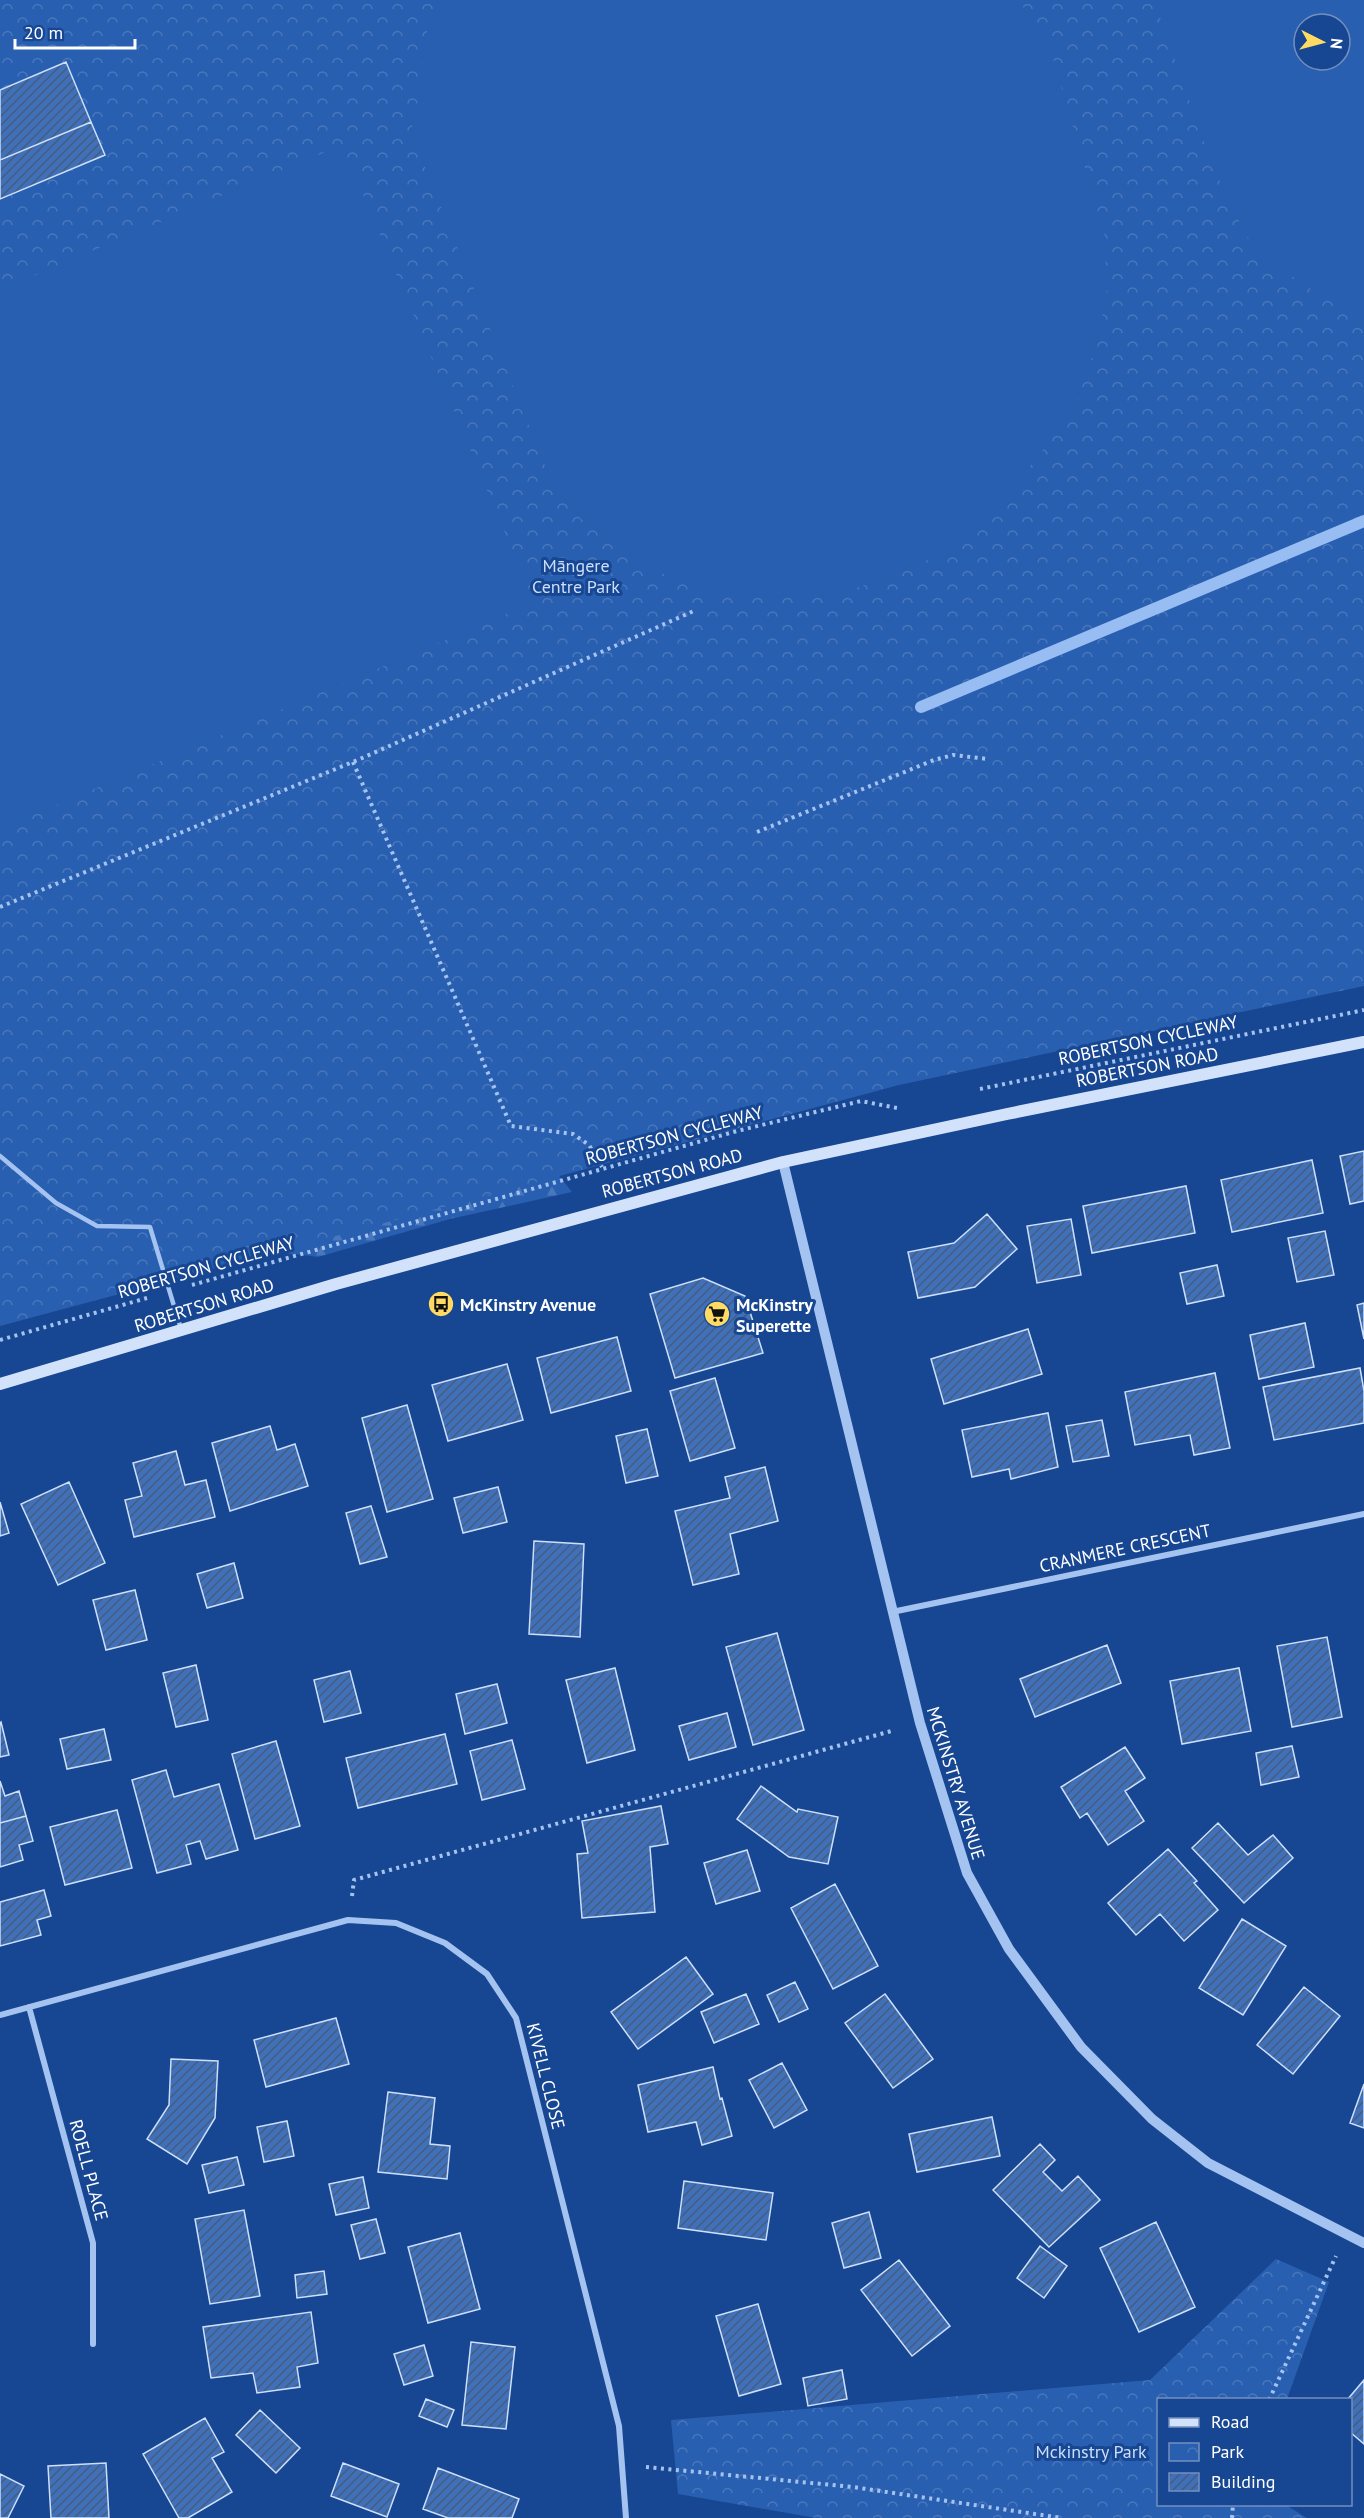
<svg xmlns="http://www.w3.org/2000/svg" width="1364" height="2518" font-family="'PT Sans',sans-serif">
	<defs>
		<pattern id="forest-firs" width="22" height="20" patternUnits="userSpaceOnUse" patternTransform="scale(1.5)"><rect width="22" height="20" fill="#295fb0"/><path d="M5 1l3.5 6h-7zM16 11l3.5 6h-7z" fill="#4977bc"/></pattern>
		<pattern id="park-crowns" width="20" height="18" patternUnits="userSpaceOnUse" patternTransform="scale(1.5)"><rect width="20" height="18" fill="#295fb0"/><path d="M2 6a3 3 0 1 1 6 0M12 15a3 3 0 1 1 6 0" fill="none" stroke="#4977bc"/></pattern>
		<pattern id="building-hatch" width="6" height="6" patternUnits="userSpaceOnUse" patternTransform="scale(1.5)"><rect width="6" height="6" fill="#3f70b9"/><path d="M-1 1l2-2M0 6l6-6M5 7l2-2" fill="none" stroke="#465c7d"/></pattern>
	</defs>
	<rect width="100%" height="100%" fill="#174692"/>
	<!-- forest -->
	<path fill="url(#forest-firs)" d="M 548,1162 L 572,1192 L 450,1219 L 318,1257 L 226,1245 Z"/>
	<!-- park -->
	<path fill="url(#park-crowns)" fill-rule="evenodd" d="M 0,0 L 1364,0 L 1364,986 L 899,1085 L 0,1326 ZM 1304,24 L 1340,24 L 1340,60 L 1304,60 Z
		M 1276,2259 L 1329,2282 L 1287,2399 L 1158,2400 L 1158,2504 L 1286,2505 L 1307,2518 L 816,2518 L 678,2494 L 671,2420 L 1150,2380 Z"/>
	<!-- pitch -->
	<path fill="#295fb0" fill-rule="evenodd" d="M 438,0 L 1019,0 L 1051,52 L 1104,233 L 1107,290 L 1098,340 L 1073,412 L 983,525 L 914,568 L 853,589 L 783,597 L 713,591 L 652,570 L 581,519 L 552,483 L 411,132 L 421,87 L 424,41 Z
		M 1154,0 L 1364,0 L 1364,315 L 1323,297 L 1257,253 L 1236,216 L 1210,159 ZM 1304,24 L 1340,24 L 1340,60 L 1304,60 Z
		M 342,145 L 534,602 L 0,829 L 0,290 Z"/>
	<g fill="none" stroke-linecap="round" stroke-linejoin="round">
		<!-- stream -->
		<path stroke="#98bdf3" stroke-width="12" d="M 921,707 L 1364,521"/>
	</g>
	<!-- building -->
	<path fill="url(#building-hatch)" stroke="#ccdffb" stroke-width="1.5" d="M 66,62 L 91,122 L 0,160 L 0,90 Z
		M 91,122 L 105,155 L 0,199 L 0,160 Z
		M 1364,1151 L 1364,1201 L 1350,1204 L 1340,1156 Z
		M 1312,1160 L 1323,1213 L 1232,1232 L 1221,1180 Z
		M 1186,1186 L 1195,1233 L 1092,1253 L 1083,1206 Z
		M 987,1214 L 1017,1249 L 975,1287 L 918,1298 L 908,1252 L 954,1243 Z
		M 1071,1219 L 1081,1275 L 1037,1283 L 1027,1226 Z
		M 1325,1231 L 1334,1275 L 1297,1282 L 1288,1238 Z
		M 1217,1265 L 1224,1296 L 1187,1304 L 1180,1273 Z
		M 703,1278 L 745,1296 L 763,1353 L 675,1378 L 650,1294 Z
		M 1364,1303 L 1364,1339 L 1357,1305 Z
		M 1305,1323 L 1314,1367 L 1259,1379 L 1250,1335 Z
		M 1028,1329 L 1042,1374 L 944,1404 L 931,1359 Z
		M 617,1337 L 631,1391 L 551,1413 L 537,1358 Z
		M 507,1364 L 523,1420 L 448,1441 L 432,1385 Z
		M 1360,1368 L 1364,1391 L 1364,1423 L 1274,1440 L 1263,1387 Z
		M 1215,1373 L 1230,1448 L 1194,1455 L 1190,1435 L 1135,1445 L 1125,1392 Z
		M 715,1378 L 735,1448 L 690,1461 L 670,1391 Z
		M 407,1405 L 433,1499 L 387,1512 L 362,1418 Z
		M 1048,1413 L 1058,1467 L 1011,1479 L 1009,1469 L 972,1477 L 962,1430 Z
		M 1102,1420 L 1109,1456 L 1073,1462 L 1066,1426 Z
		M 270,1426 L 277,1450 L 295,1444 L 308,1486 L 230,1511 L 212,1443 Z
		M 647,1429 L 658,1476 L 626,1483 L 616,1436 Z
		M 176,1451 L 185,1485 L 206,1480 L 215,1517 L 134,1537 L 125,1500 L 142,1496 L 133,1463 Z
		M 765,1467 L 778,1521 L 730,1534 L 739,1574 L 693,1585 L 675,1511 L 730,1498 L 725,1477 Z
		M 69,1482 L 105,1563 L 58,1585 L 21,1504 Z
		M 498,1487 L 507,1522 L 463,1533 L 454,1498 Z
		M 0,1502 L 9,1533 L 0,1536 Z
		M 371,1506 L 387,1557 L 360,1564 L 346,1513 Z
		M 534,1541 L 584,1544 L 580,1637 L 529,1634 Z
		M 234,1563 L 243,1598 L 207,1608 L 197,1574 Z
		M 135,1590 L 147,1640 L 106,1650 L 93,1600 Z
		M 777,1633 L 804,1730 L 753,1745 L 726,1647 Z
		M 1327,1637 L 1342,1717 L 1292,1727 L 1277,1646 Z
		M 1107,1645 L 1121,1683 L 1035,1717 L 1020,1679 Z
		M 196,1665 L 208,1720 L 176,1727 L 163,1673 Z
		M 615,1668 L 635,1750 L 587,1763 L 566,1680 Z
		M 1239,1668 L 1251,1731 L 1182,1744 L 1170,1681 Z
		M 350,1671 L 361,1713 L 324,1722 L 314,1680 Z
		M 497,1684 L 507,1723 L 465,1734 L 456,1694 Z
		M 727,1713 L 736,1747 L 689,1760 L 679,1726 Z
		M 1,1722 L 9,1755 L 0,1757 L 0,1723 Z
		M 104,1729 L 111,1760 L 67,1769 L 60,1739 Z
		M 445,1734 L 457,1784 L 358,1808 L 346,1758 Z
		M 512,1740 L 525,1789 L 482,1800 L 470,1751 Z
		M 276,1741 L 300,1826 L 255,1839 L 232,1754 Z
		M 1292,1746 L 1299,1777 L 1261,1785 L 1256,1753 Z
		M 1125,1747 L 1145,1778 L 1125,1791 L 1144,1821 L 1108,1845 L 1087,1813 L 1080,1818 L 1061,1787 Z
		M 166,1770 L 174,1797 L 219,1784 L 238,1850 L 206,1859 L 200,1841 L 186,1845 L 191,1864 L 157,1873 L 132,1780 Z
		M 0,1781 L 5,1796 L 19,1791 L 26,1816 L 0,1823 Z
		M 761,1786 L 797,1812 L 798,1809 L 838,1817 L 828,1864 L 789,1857 L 737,1819 Z
		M 661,1806 L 668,1844 L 650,1847 L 655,1912 L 582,1918 L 577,1854 L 588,1853 L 582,1821 Z
		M 117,1810 L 132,1868 L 65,1885 L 50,1827 Z
		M 26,1816 L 33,1841 L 19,1845 L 23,1860 L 0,1867 L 0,1823 Z
		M 1218,1823 L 1248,1855 L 1273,1835 L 1293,1858 L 1244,1903 L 1192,1848 Z
		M 1168,1849 L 1197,1881 L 1194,1883 L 1218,1910 L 1184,1941 L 1160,1914 L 1136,1935 L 1108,1903 Z
		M 747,1850 L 760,1891 L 716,1904 L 704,1863 Z
		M 835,1884 L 878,1966 L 833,1989 L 791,1908 Z
		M 44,1890 L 51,1916 L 37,1920 L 41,1935 L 0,1946 L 0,1902 Z
		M 1242,1919 L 1286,1946 L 1243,2015 L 1199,1988 Z
		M 686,1957 L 713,1994 L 638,2049 L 611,2012 Z
		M 795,1982 L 808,2009 L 779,2022 L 767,1995 Z
		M 1304,1987 L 1340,2016 L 1293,2074 L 1257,2045 Z
		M 746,1994 L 759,2024 L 714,2043 L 701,2012 Z
		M 885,1994 L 933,2059 L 893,2088 L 845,2023 Z
		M 336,2018 L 349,2064 L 266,2087 L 254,2040 Z
		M 171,2059 L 218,2061 L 215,2118 L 187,2164 L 147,2139 L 169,2105 Z
		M 782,2063 L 807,2110 L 774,2128 L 749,2080 Z
		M 713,2067 L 720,2099 L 722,2098 L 732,2136 L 702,2145 L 696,2122 L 648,2132 L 638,2085 Z
		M 1364,2084 L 1364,2128 L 1350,2123 Z
		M 388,2092 L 435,2098 L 430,2144 L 450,2146 L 447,2179 L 378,2172 Z
		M 992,2117 L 1000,2156 L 917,2172 L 909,2134 Z
		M 287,2121 L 294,2156 L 264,2162 L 257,2127 Z
		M 1040,2144 L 1055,2160 L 1043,2172 L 1062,2191 L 1078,2176 L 1100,2200 L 1049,2247 L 993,2190 Z
		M 237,2157 L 244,2185 L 209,2193 L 202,2165 Z
		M 363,2177 L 369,2208 L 336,2215 L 329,2184 Z
		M 684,2181 L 773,2193 L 766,2240 L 678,2228 Z
		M 244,2210 L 260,2296 L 210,2304 L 195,2219 Z
		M 869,2212 L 881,2258 L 844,2268 L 832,2223 Z
		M 376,2219 L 385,2253 L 360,2259 L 351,2225 Z
		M 1156,2222 L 1195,2307 L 1139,2332 L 1100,2248 Z
		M 460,2233 L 480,2309 L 428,2323 L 408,2247 Z
		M 1040,2246 L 1067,2266 L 1044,2298 L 1017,2278 Z
		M 899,2260 L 950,2326 L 912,2356 L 861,2290 Z
		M 324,2271 L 327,2294 L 297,2298 L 295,2275 Z
		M 758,2304 L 781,2384 L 739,2396 L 716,2316 Z
		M 311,2312 L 318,2363 L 297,2367 L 300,2387 L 257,2393 L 253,2373 L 211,2378 L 203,2327 Z
		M 471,2342 L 515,2347 L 506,2429 L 462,2425 Z
		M 424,2345 L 433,2376 L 404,2385 L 394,2354 Z
		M 842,2370 L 847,2399 L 808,2406 L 803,2378 Z
		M 1364,2380 L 1364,2444 L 1350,2432 L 1350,2400 L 1347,2400 Z
		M 426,2399 L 454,2410 L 447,2427 L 419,2416 Z
		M 260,2410 L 300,2448 L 276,2473 L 236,2435 Z
		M 205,2418 L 224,2452 L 212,2458 L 232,2492 L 188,2518 L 179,2518 L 143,2454 Z
		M 106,2463 L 109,2518 L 51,2518 L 48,2466 Z
		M 343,2463 L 399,2484 L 387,2517 L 331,2496 Z
		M 438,2468 L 519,2499 L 512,2518 L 448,2518 L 423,2509 Z
		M 0,2474 L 24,2486 L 8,2518 L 0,2518 Z"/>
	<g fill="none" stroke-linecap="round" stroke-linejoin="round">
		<!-- path -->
		<path stroke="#a5c3f0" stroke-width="4" stroke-dasharray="3 4.5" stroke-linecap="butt" d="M 353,762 L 511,1126 L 573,1134 L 589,1145 L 602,1167
			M 757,832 L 934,760 L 953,755 L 988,759
			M 0,907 L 360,759 L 696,610
			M 980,1089 L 1364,1010
			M 192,1285 L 737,1131 L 861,1101 L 897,1108
			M 0,1340 L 147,1298
			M 352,1896 L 354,1880 L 895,1730
			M 1269,2400 L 1336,2256
			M 646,2467 L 853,2487 L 1062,2518
			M 1232,2518 L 1233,2504"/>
		<!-- service -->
		<path stroke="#a5c3f0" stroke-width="4.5" d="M 0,1156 L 56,1203 L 97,1226 L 150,1227 L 181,1329"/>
		<!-- minor -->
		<path stroke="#a5c3f0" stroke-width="6" d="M 892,1612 L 1364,1514
			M 29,2007 L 93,2243 L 93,2344
			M 0,2015 L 348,1920 L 396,1923 L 445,1943 L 487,1974 L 516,2018 L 619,2426 L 626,2518"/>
		<!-- tertiary -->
		<path stroke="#a5c3f0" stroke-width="10" d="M 783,1162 L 920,1723 L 967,1873 L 1009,1949 L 1081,2047 L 1152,2119 L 1208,2163 L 1364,2243"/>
		<!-- secondary -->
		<path stroke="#d3e2fb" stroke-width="12" d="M 0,1384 L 336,1284 L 783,1162 L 1007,1114 L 1364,1042"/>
	</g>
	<!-- icons -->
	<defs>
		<g id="bus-disc" transform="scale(1.35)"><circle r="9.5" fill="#ffdb64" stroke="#174692"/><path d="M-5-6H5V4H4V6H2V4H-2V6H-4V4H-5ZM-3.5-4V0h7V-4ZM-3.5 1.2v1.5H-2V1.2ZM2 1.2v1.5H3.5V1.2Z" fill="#111"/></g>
		<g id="supermarket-disc" transform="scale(1.35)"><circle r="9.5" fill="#ffdb64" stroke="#174692"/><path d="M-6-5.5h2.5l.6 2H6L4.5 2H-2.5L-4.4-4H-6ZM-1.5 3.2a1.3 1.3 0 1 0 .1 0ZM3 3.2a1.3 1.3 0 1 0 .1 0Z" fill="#111"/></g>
	</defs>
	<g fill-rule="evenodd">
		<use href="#bus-disc" x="441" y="1304"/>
		<use href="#supermarket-disc" x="717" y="1314"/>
	</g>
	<g text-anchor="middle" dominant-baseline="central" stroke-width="6" stroke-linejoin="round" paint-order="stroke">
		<!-- park labels -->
		<g font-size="18" fill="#ccdffb" stroke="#174692">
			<text x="576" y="565">Māngere<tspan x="576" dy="21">Centre Park</tspan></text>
			<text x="1091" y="2451">Mckinstry Park</text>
		</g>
		<!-- street labels -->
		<g font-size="18" fill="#fff" stroke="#174692">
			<text transform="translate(1148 1040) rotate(-12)">ROBERTSON CYCLEWAY</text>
			<text transform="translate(1147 1067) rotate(-11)">ROBERTSON ROAD</text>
			<text transform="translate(674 1135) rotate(-15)">ROBERTSON CYCLEWAY</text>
			<text transform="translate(672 1173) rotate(-15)">ROBERTSON ROAD</text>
			<text transform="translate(206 1267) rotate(-16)">ROBERTSON CYCLEWAY</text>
			<text transform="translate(204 1305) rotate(-17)">ROBERTSON ROAD</text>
			<text transform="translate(1125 1548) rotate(-12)">CRANMERE CRESCENT</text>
			<text transform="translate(956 1783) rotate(73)">MCKINSTRY AVENUE</text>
			<text transform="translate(546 2076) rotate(76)">KIVELL CLOSE</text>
			<text transform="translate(89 2170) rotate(75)">ROELL PLACE</text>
		</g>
		<!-- poi labels -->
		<g font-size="18" font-weight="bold" fill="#fff" stroke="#174692" text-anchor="start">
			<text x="460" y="1304">McKinstry Avenue</text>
			<text x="736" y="1304">McKinstry<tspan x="736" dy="21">Superette</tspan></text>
		</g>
	</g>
	<!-- legend -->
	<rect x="1157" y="2398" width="195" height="108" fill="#174692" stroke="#7490be" stroke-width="1.5"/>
	<rect x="1169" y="2418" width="30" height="9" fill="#d3e2fb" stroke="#7490be" stroke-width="1.5"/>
	<text x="1211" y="2428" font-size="18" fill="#ffffff">Road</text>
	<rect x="1169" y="2443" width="30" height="18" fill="url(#park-crowns)" stroke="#7490be" stroke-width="1.5"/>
	<text x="1211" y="2458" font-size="18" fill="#ffffff">Park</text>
	<rect x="1169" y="2473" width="30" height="18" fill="url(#building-hatch)" stroke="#7490be" stroke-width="1.5"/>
	<text x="1211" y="2488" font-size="18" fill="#ffffff">Building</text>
	<!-- north arrow -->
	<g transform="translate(1322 42) rotate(96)"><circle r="28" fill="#174692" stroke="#7490be" stroke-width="1.5"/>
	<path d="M0-4.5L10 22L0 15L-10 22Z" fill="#ffdb64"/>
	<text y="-9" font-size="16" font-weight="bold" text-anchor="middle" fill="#ffffff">N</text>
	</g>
	<!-- scale -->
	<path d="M15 39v9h120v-9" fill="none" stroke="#ffffff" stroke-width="3"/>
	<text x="24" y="39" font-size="18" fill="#ffffff" stroke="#174692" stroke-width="4.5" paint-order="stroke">20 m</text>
</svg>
